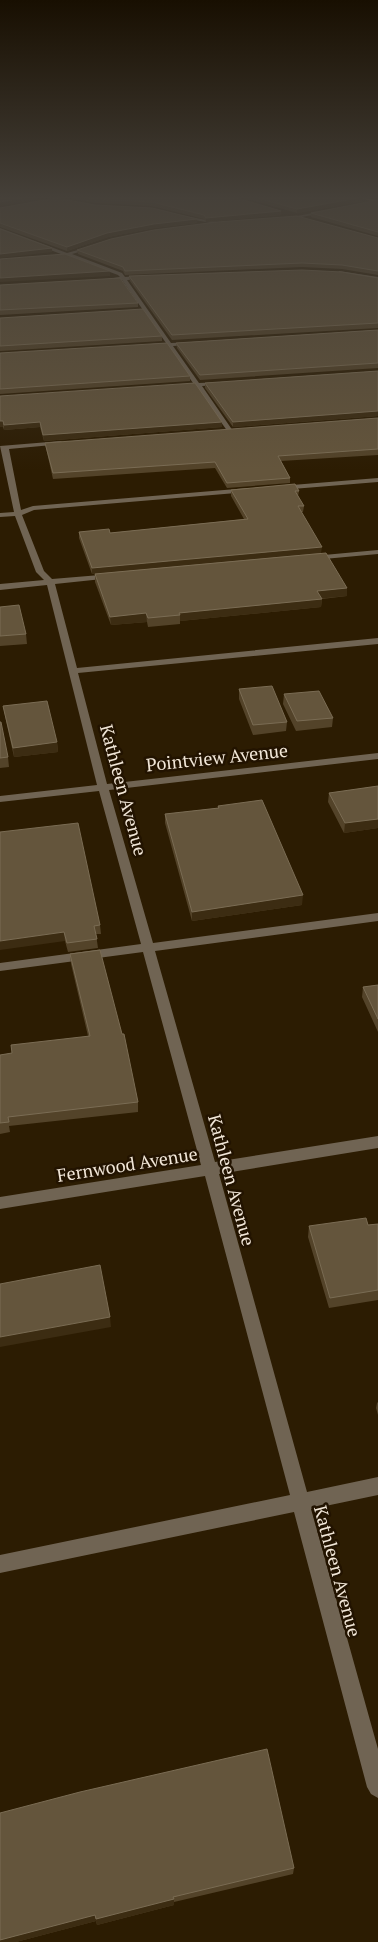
<svg xmlns="http://www.w3.org/2000/svg" width="378" height="1942" font-family="'PT Serif',serif">
	<rect width="100%" height="100%" fill="#2c1c02"/>
	<g fill="none" stroke-linecap="round" stroke-linejoin="round">
		<!-- minor -->
		<path fill="#706453" fill-rule="evenodd" d="M 328,210 L 330,212 L 284,220 L 282,219 Z
			M 180,215 L 217,222 L 219,223 L 217,224 L 178,217 Z
			M 0,228 L 67,253 L 96,245 L 96,247 L 72,254 L 122,273 L 125,277 L 148,276 L 146,279 L 127,280 L 171,343 L 195,342 L 193,345 L 173,346 L 199,383 L 224,382 L 224,384 L 222,385 L 202,386 L 233,431 L 232,432 L 228,432 L 196,387 L 178,387 L 178,385 L 193,383 L 168,347 L 149,347 L 151,344 L 166,343 L 122,280 L 104,282 L 101,280 L 120,277 L 118,275 L 67,256 L 48,258 L 48,256 L 61,254 L 0,231 Z
			M 339,271 L 378,277 L 378,281 L 337,274 Z
			M 61,441 L 64,443 L 63,444 L 9,449 L 21,510 L 33,506 L 248,488 L 252,490 L 248,492 L 34,510 L 22,515 L 44,571 L 52,579 L 112,574 L 116,576 L 112,578 L 55,584 L 77,668 L 378,638 L 378,644 L 78,673 L 107,784 L 378,753 L 378,759 L 109,790 L 153,943 L 378,913 L 378,921 L 155,951 L 215,1162 L 378,1136 L 378,1148 L 219,1174 L 307,1492 L 378,1477 L 378,1495 L 311,1509 L 378,1749 L 378,1798 L 371,1794 L 367,1787 L 294,1512 L 0,1573 L 0,1555 L 290,1495 L 205,1176 L 0,1209 L 0,1197 L 201,1165 L 143,952 L 0,971 L 0,963 L 141,944 L 99,791 L 0,802 L 0,796 L 97,785 L 47,585 L 0,590 L 0,584 L 44,580 L 36,572 L 15,516 L 0,517 L 0,513 L 14,512 L 0,446 Z
			M 378,478 L 378,482 L 280,490 L 276,488 L 280,486 Z
			M 378,550 L 378,554 L 313,560 L 309,558 L 313,556 Z"/>
		<!-- major -->
		<path fill="#c1a986" fill-rule="evenodd" d="M 363,198 L 378,200 L 378,202 L 363,199 Z"/>
	</g>
	<!-- wall -->
	<path fill="#534329" d="M 72,198 L 237,198 L 281,215 L 206,222 L 204,219 L 152,206 L 95,203 Z
		M 244,198 L 363,198 L 363,201 L 297,213 Z
		M 378,200 L 378,236 L 311,217 L 311,213 Z
		M 95,205 L 197,219 L 197,223 L 154,228 L 108,237 L 67,251 L 0,227 L 0,208 Z
		M 378,238 L 378,275 L 342,269 L 302,267 L 125,275 L 123,271 L 78,254 L 77,250 Z
		M 129,276 L 378,278 L 378,328 L 172,340 L 130,281 Z
		M 0,285 L 138,303 L 138,307 L 0,315 Z
		M 0,318 L 162,336 L 162,341 L 0,351 Z
		M 378,330 L 378,368 L 200,380 L 177,348 L 176,343 Z
		M 0,353 L 190,376 L 190,381 L 0,394 Z
		M 378,371 L 378,416 L 233,427 L 205,388 L 205,383 Z
		M 0,396 L 222,422 L 222,427 L 44,441 L 40,427 L 4,430 L 3,427 L 0,427 Z
		M 378,418 L 378,455 L 281,461 L 290,478 L 290,483 L 227,488 L 215,468 L 53,479 L 46,448 L 45,443 Z
		M 231,490 L 299,491 L 298,496 L 304,506 L 303,512 L 301,512 L 321,553 L 347,588 L 347,596 L 322,599 L 321,607 L 180,621 L 180,624 L 148,627 L 147,622 L 111,625 L 95,582 L 95,574 L 92,574 L 79,538 L 79,532 L 110,533 L 244,519 L 231,496 Z
		M 0,607 L 26,634 L 27,644 L 0,646 Z
		M 239,689 L 287,722 L 286,731 L 253,735 L 239,699 Z
		M 284,694 L 333,718 L 332,727 L 296,731 L 283,704 Z
		M 3,706 L 57,742 L 58,752 L 14,757 L 5,716 Z
		M 0,722 L 8,757 L 9,767 L 0,768 Z
		M 378,786 L 378,828 L 344,833 L 328,802 L 329,793 Z
		M 218,806 L 302,905 L 192,921 L 165,823 L 165,814 L 218,808 Z
		M 0,832 L 100,925 L 101,934 L 96,934 L 98,948 L 68,952 L 65,941 Z
		M 70,954 L 138,1102 L 138,1112 L 9,1126 L 10,1132 L 0,1134 L 0,1055 L 12,1053 L 88,1036 L 71,964 Z
		M 378,985 L 378,1032 L 362,997 L 363,987 Z
		M 378,1224 L 378,1300 L 329,1308 L 308,1237 L 309,1226 L 368,1225 Z
		M 378,1402 L 378,1415 L 376,1408 L 377,1403 Z
		M 0,1813 L 294,1868 L 293,1874 L 174,1902 L 174,1905 L 97,1925 L 96,1921 L 16,1942 L 0,1942 Z"/>
	<!-- shaded-wall -->
	<path fill="#3c2c12" d="M 22,198 L 42,198 L 0,206 L 0,202 Z
		M 358,198 L 363,198 L 363,201 L 297,213 L 297,209 Z
		M 281,211 L 281,215 L 206,222 L 206,218 Z
		M 197,219 L 197,223 L 154,228 L 108,237 L 67,251 L 67,247 L 107,233 L 154,224 Z
		M 52,248 L 52,252 L 0,258 L 0,254 Z
		M 110,271 L 110,276 L 0,282 L 0,278 Z
		M 378,411 L 378,416 L 233,427 L 233,422 Z
		M 0,421 L 3,421 L 3,427 L 0,427 Z
		M 40,422 L 40,427 L 4,430 L 4,425 Z
		M 222,422 L 222,427 L 44,441 L 43,435 Z
		M 322,547 L 321,553 L 92,574 L 92,568 Z
		M 347,588 L 347,596 L 316,599 L 317,591 Z
		M 322,599 L 321,607 L 180,621 L 180,615 L 179,613 Z
		M 146,613 L 147,622 L 111,625 L 110,617 Z
		M 57,742 L 58,752 L 14,757 L 13,748 Z
		M 378,819 L 378,828 L 344,833 L 345,823 Z
		M 303,895 L 302,905 L 192,921 L 192,912 Z
		M 64,932 L 65,941 L 0,950 L 0,941 Z
		M 110,1317 L 111,1327 L 0,1347 L 0,1337 Z
		M 174,1899 L 174,1905 L 97,1925 L 96,1921 L 16,1942 L 0,1942 L 0,1940 L 95,1915 Z"/>
	<!-- building -->
	<path fill="#64553c" stroke="#7a6c54" d="M 0,198 L 22,198 L 0,202 Z
		M 56,198 L 95,205 L 152,208 L 197,219 L 154,224 L 107,233 L 67,247 L 0,223 L 0,208 Z
		M 89,198 L 237,198 L 281,211 L 206,218 L 204,215 L 152,202 L 95,199 Z
		M 258,198 L 358,198 L 297,209 Z
		M 378,200 L 378,232 L 311,213 Z
		M 297,216 L 378,238 L 378,271 L 342,265 L 302,263 L 125,271 L 123,267 L 77,250 L 111,239 L 154,230 L 217,222 Z
		M 0,229 L 52,248 L 0,254 Z
		M 65,254 L 110,271 L 0,278 L 0,259 Z
		M 302,270 L 342,272 L 378,278 L 378,323 L 172,335 L 129,276 Z
		M 120,278 L 138,303 L 0,310 L 0,285 Z
		M 143,309 L 162,336 L 0,346 L 0,318 Z
		M 378,330 L 378,363 L 200,375 L 176,343 Z
		M 167,343 L 190,376 L 0,389 L 0,353 Z
		M 378,371 L 378,411 L 233,422 L 205,383 Z
		M 195,383 L 222,422 L 43,435 L 40,422 L 4,425 L 3,421 L 0,421 L 0,396 Z
		M 378,418 L 378,449 L 278,456 L 290,478 L 227,483 L 215,462 L 53,473 L 45,443 Z
		M 295,484 L 299,491 L 295,491 L 304,506 L 298,506 L 322,547 L 92,568 L 79,532 L 109,529 L 110,533 L 248,519 L 231,490 Z
		M 326,553 L 347,588 L 317,591 L 322,599 L 179,613 L 180,615 L 148,618 L 146,613 L 110,617 L 95,574 Z
		M 19,605 L 26,634 L 0,636 L 0,607 Z
		M 272,686 L 287,722 L 253,725 L 239,689 Z
		M 319,691 L 333,718 L 297,721 L 284,694 Z
		M 47,701 L 57,742 L 13,748 L 3,706 Z
		M 0,722 L 1,722 L 8,757 L 0,758 Z
		M 378,786 L 378,819 L 345,823 L 329,793 Z
		M 262,800 L 303,895 L 192,912 L 165,814 L 219,808 L 218,806 Z
		M 78,823 L 100,925 L 94,926 L 97,939 L 67,943 L 64,932 L 0,941 L 0,832 Z
		M 100,950 L 122,1034 L 124,1034 L 138,1102 L 8,1117 L 9,1122 L 0,1123 L 0,1055 L 12,1053 L 11,1045 L 90,1036 L 70,954 Z
		M 378,985 L 378,1019 L 363,987 Z
		M 366,1218 L 368,1225 L 378,1224 L 378,1290 L 330,1298 L 309,1226 Z
		M 100,1265 L 110,1317 L 0,1337 L 0,1284 Z
		M 267,1749 L 294,1868 L 173,1897 L 174,1899 L 96,1919 L 95,1915 L 0,1940 L 0,1813 L 80,1792 Z"/>
	<!-- sky -->
	<linearGradient id="sky" x2="0" y2="1"><stop stop-color="#180f01"/><stop offset="0.42" stop-color="#454039"/><stop offset="1" stop-color="#454039" stop-opacity="0"/></linearGradient>
	<rect width="378" height="470" fill="url(#sky)"/>
	<g text-anchor="middle" dominant-baseline="central" stroke-width="5" stroke-linejoin="round" paint-order="stroke">
		<!-- street labels -->
		<g font-size="18" fill="#f2e7d8" stroke="#221300">
			<text transform="translate(217 757) rotate(-6)">Pointview Avenue</text>
			<text transform="translate(124 790) rotate(75)">Kathleen Avenue</text>
			<text transform="translate(127 1164) rotate(-9)">Fernwood Avenue</text>
			<text transform="translate(232 1180) rotate(75)">Kathleen Avenue</text>
			<text transform="translate(338 1571) rotate(75)">Kathleen Avenue</text>
		</g>
	</g>
</svg>
